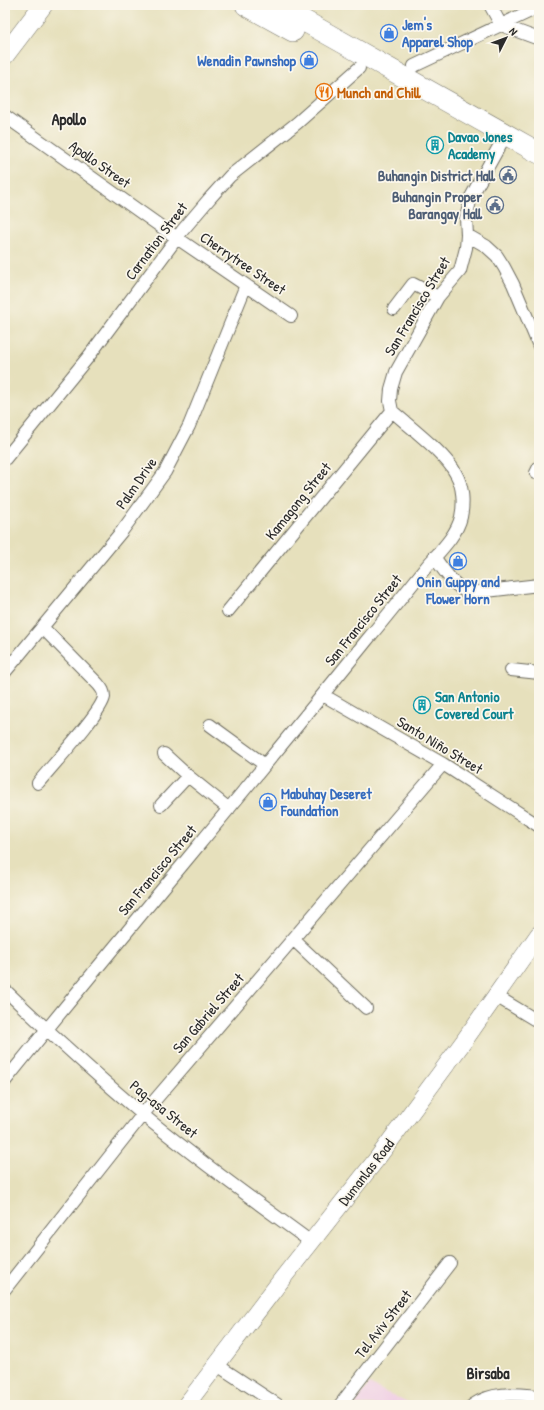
<svg xmlns="http://www.w3.org/2000/svg" width="544" height="1410" font-family="'Patrick Hand',sans-serif">
	<rect width="100%" height="100%" fill="#fbf7ec"/>
	<filter id="ink" filterUnits="userSpaceOnUse"><feTurbulence type="fractalNoise" baseFrequency=".025" numOctaves="2"/><feDisplacementMap in="SourceGraphic" scale="8" xChannelSelector="R" yChannelSelector="G"/><feConvolveMatrix kernelMatrix="1 2 1 2 8 2 1 2 1" color-interpolation-filters="sRGB"/></filter>
	<filter id="wash" filterUnits="userSpaceOnUse"><feTurbulence type="fractalNoise" baseFrequency=".012" numOctaves="4" result="noise"/><feDisplacementMap in="SourceGraphic" scale="16" xChannelSelector="R" yChannelSelector="G"/><feGaussianBlur stdDeviation="0.9" result="paint"/><feColorMatrix in="noise" values="0 0 0 0 0 0 0 0 0 0 0 0 0 0 0 0 0 1.4 0 .05"/><feComposite in="paint" operator="in"/></filter>
	<g filter="url(#wash)">
		<rect width="100%" height="100%" fill="#e6e0bc"/>
		<!-- built -->
		<path fill="#f0d0e4" d="M 369,1384 L 412,1405 L 354,1405 Z"/>
	</g>
	<g filter="url(#ink)">
		<g fill="none" stroke-linecap="round" stroke-linejoin="round">
			<!-- minor casing -->
			<g stroke="#6c6a5e" stroke-width="14">
				<path id="minor" d="M 490,5 L 501,25 L 539,39
					M 414,66 L 539,7
					M 5,116 L 177,238 L 291,316
					M 467,235 L 486,246 L 497,256 L 504,267 L 513,284 L 539,346
					M 394,309 L 413,284 L 438,297
					M 5,459 L 89,356 L 182,231 L 210,198 L 230,176 L 297,123 L 359,68
					M 536,473 L 539,467
					M 434,557 C 444,570 454,587 469,593 L 539,585
					M 228,611 L 392,411
					M 511,670 L 539,673
					M 5,672 L 122,531 L 165,472 L 189,426 L 246,285
					M 323,695 L 443,764 L 539,826
					M 210,725 L 265,765
					M 164,754 L 188,776 L 229,809
					M 38,783 C 50,768 102,712 104,697 C 104,691 102,689 98,684 L 42,627
					M 161,805 L 188,776
					M 293,939 L 366,1008
					M 5,990 C 50,1033 95,1074 142,1114 C 196,1159 254,1200 311,1242
					M 496,996 L 539,1022
					M 5,1081 C 124,933 248,788 367,640 C 387,616 407,591 427,566 C 439,552 457,535 461,517 C 464,503 463,486 456,474 C 446,454 410,427 392,411 L 390,401 L 391,389 L 396,372 L 438,297 L 460,271 L 466,248 L 467,235 L 466,218 L 471,197 L 506,134
					M 5,1289 L 143,1114 L 443,764
					M 217,1365 L 278,1405
					M 340,1405 L 450,1263
					M 473,1405 C 493,1391 515,1394 539,1396"/>
			</g>
			<!-- secondary casing -->
			<g stroke="#6c6a5e" stroke-width="18">
				<path id="secondary" d="M 186,1405 L 282,1279 L 376,1160 L 464,1041 L 539,934"/>
			</g>
			<!-- primary casing -->
			<g stroke="#6c6a5e" stroke-width="20">
				<path id="primary" d="M 5,55 L 43,5"/>
			</g>
			<!-- trunk casing -->
			<g stroke="#6c6a5e" stroke-width="22">
				<path id="trunk" d="M 246,5 L 293,31
					M 276,5 L 539,153"/>
			</g>
			<!-- minor -->
			<use href="#minor" stroke="#fff" stroke-width="12"/>
			<!-- secondary -->
			<use href="#secondary" stroke="#fff" stroke-width="17"/>
			<!-- primary -->
			<use href="#primary" stroke="#fff" stroke-width="19"/>
			<!-- trunk -->
			<use href="#trunk" stroke="#fff" stroke-width="21"/>
		</g>
	</g>
	<!-- icons -->
	<defs>
		<g id="shop-ring" transform="scale(0.9)"><circle r="9.5" fill="#fbf7ec" stroke="#3f7fe0" stroke-width="1.5"/><path d="M-5-2.5h2.3a2.7 3.5 0 0 1 5.4 0H5L5.5 6h-11ZM-1.5-2.5h3a1.5 2.3 0 0 0-3 0Z" fill="#3f7fe0"/></g>
		<g id="restaurant-ring" transform="scale(0.9)"><circle r="9.5" fill="#fbf7ec" stroke="#e8710a" stroke-width="1.5"/><path d="M-5-6h1v4h1v-4h1v4h1v-4h1v5L-1.5 .5V6h-2V.5L-5-1ZM5-6V6H3V1.5H1.5Q1.5-4 5-6Z" fill="#e8710a"/></g>
		<g id="building-ring" transform="scale(0.9)"><circle r="9.5" fill="#fbf7ec" stroke="#0f9aa8" stroke-width="1.5"/><path d="M-4-6H4V6H1V3H-1V6H-4ZM-2.5-4.3h1.7v1.8h-1.7ZM.8-4.3h1.7v1.8H.8ZM-2.5-1h1.7V.8h-1.7ZM.8-1h1.7V.8H.8Z" fill="#0f9aa8"/></g>
		<g id="civic-ring" transform="scale(0.9)"><circle r="9.5" fill="#fbf7ec" stroke="#5c6f8a" stroke-width="1.5"/><path d="M-.6-6.5H3V-4.5H.6V-3L4-1V1h2V6H-6V1h2V-1L-.6-3ZM-1.2 2.5V6h2.4V2.5Z" fill="#5c6f8a"/></g>
	</defs>
	<g fill-rule="evenodd">
		<use href="#shop-ring" x="389" y="33"/>
		<use href="#shop-ring" x="309" y="60"/>
		<use href="#restaurant-ring" x="324" y="92"/>
		<use href="#building-ring" x="435" y="145"/>
		<use href="#civic-ring" x="508" y="175"/>
		<use href="#civic-ring" x="495" y="205"/>
		<use href="#shop-ring" x="458" y="561"/>
		<use href="#building-ring" x="422" y="705"/>
		<use href="#shop-ring" x="268" y="802"/>
	</g>
	<g text-anchor="middle" dominant-baseline="central" stroke-width="3.5" stroke-linejoin="round" paint-order="stroke">
		<!-- shop labels -->
		<g font-size="15" font-weight="bold" fill="#366cbe" stroke="#fbf7ec" text-anchor="start">
			<text x="402" y="24">Jem's<tspan x="402" dy="17">Apparel Shop</tspan></text>
			<text x="296" y="60" text-anchor="end">Wenadin Pawnshop</text>
			<text x="458" y="581" text-anchor="middle">Onin Guppy and<tspan x="458" dy="17">Flower Horn</tspan></text>
			<text x="281" y="793">Mabuhay Deseret<tspan x="281" dy="17">Foundation</tspan></text>
		</g>
		<!-- food labels -->
		<g font-size="15" font-weight="bold" fill="#c56008" stroke="#fbf7ec" text-anchor="start">
			<text x="337" y="92">Munch and Chill</text>
		</g>
		<!-- culture labels -->
		<g font-size="15" font-weight="bold" fill="#0d838f" stroke="#fbf7ec" text-anchor="start">
			<text x="448" y="136">Davao Jones<tspan x="448" dy="17">Academy</tspan></text>
			<text x="435" y="696">San Antonio<tspan x="435" dy="17">Covered Court</tspan></text>
		</g>
		<!-- street labels -->
		<g font-size="15" fill="#2b2b2b" stroke="#fbf7ec">
			<text transform="translate(100 164) rotate(35)">Apollo Street</text>
			<text transform="translate(156 241) rotate(-53)">Carnation Street</text>
			<text transform="translate(243 263) rotate(34)">Cherrytree Street</text>
			<text transform="translate(417 306) rotate(-59)">San Francisco Street</text>
			<text transform="translate(136 483) rotate(-55)">Palm Drive</text>
			<text transform="translate(298 501) rotate(-51)">Kamagong Street</text>
			<text transform="translate(363 620) rotate(-51)">San Francisco Street</text>
			<text transform="translate(440 745) rotate(31)">Santo Niño Street</text>
			<text transform="translate(157 870) rotate(-50)">San Francisco Street</text>
			<text transform="translate(208 1013) rotate(-49)">San Gabriel Street</text>
			<text transform="translate(164 1109) rotate(39)">Pag-asa Street</text>
			<text transform="translate(366 1172) rotate(-52)">Dumanlas Road</text>
			<text transform="translate(383 1324) rotate(-52)">Tel Aviv Street</text>
		</g>
		<!-- service labels -->
		<g font-size="15" font-weight="bold" fill="#4e5e75" stroke="#fbf7ec" text-anchor="end">
			<text x="495" y="175">Buhangin District Hall</text>
			<text x="482" y="196">Buhangin Proper<tspan x="482" dy="17">Barangay Hall</tspan></text>
		</g>
		<!-- neighbourhood labels -->
		<g font-size="16" font-weight="bold" fill="#2b2b2b" stroke="#fbf7ec">
			<text x="69" y="119">Apollo</text>
			<text x="488" y="1373">Birsaba</text>
		</g>
	</g>
	<!-- margin -->
	<rect width="544" height="1410" fill="none" stroke="#fbf7ec" stroke-width="20"/>
	<!-- north arrow -->
	<g transform="translate(506 38) rotate(48)" stroke="#fbf7ec" stroke-width="3" paint-order="stroke">
	<path d="M0-3L7 15L0 10L-7 15Z" fill="#2b2b2b"/>
	<text y="-6" font-size="11" font-weight="bold" text-anchor="middle" fill="#2b2b2b">N</text>
	</g>
</svg>
